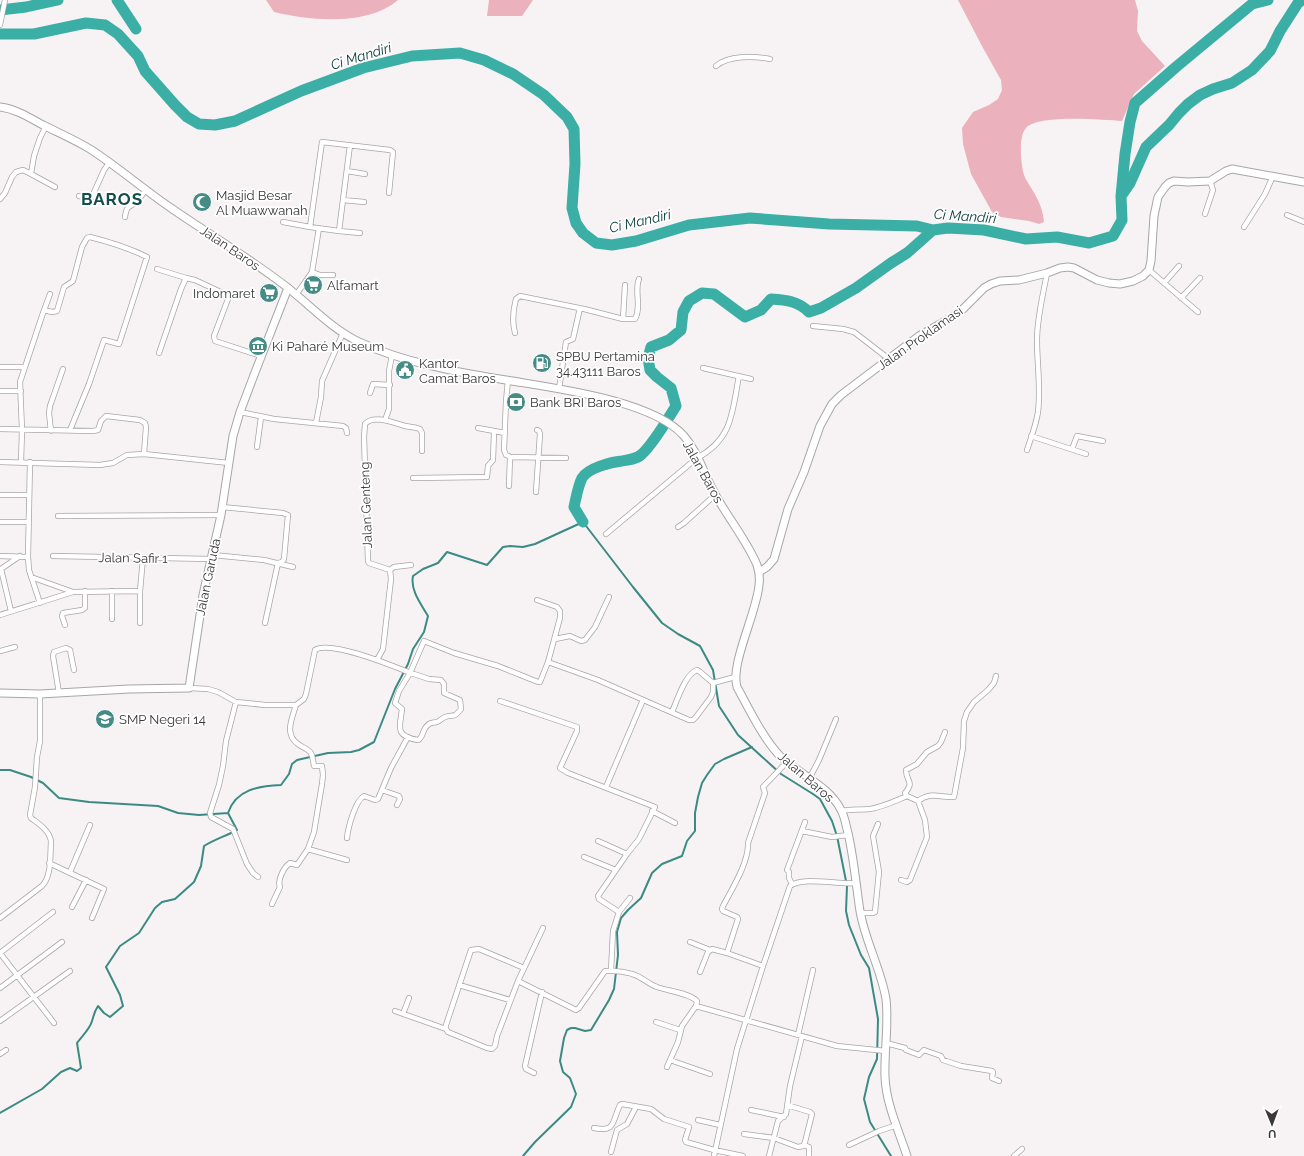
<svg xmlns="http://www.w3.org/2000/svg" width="1304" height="1156" font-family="Raleway,sans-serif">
	<rect width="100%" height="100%" fill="#f7f3f4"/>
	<!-- green -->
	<path fill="#ebb1bc" d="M 266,0 L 398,0 C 368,26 311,21 274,12 Z
		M 489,0 L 533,0 L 522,16 L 487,16 Z
		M 958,0 L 1135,0 L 1138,11 L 1137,31 L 1142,41 L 1165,66 L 1134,94 L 1122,121 C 1103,120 1039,114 1026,128 C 1018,136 1021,164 1024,175 C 1026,180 1030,186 1033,191 C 1039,201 1043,210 1044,222 L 1039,224 L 1029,221 L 1001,217 L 992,212 L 971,174 L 963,144 L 962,128 L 973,112 L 989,105 L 998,99 L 1002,90 L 1001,80 L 983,48 Z"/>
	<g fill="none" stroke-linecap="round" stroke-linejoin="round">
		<!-- stream -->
		<path stroke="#3b8b84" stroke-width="2" d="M 0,770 L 10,770 L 31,777 L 43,783 L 59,798 L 89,802 L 158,806 L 178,813 L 199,815 L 228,813
			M 0,1113 L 42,1089 L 61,1072 L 70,1068 L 77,1071 L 81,1068 L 77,1043 C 82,1036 90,1029 92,1021 C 94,1015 94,1012 98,1006 L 104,1013 L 110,1017 L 123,1006 L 120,995 L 106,967 L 120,946 L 139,933 L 155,908 L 162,902 L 175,899 L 194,882 L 201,866 L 204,846 C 215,839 226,836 237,830 L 228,813 C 236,789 259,786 281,785 L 289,774 L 292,764 L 297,760 L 328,753 L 351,752 L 359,750 L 374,742 L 395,689 L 408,664 L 413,649 L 424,632 L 428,616 C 421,604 410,590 413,576 L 423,569 L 438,563 L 447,552 L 487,565 L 503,547 L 510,546 L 523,547 L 535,544 L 583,522 L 633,587 L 662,623 L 678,634 L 700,646 L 713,670 L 719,706 L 738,735 L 781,774 L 813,794 L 820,799 L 832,821 L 837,836 L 847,886 L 846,911 L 849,925 L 861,955 L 869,968 L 878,1019 L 877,1059 L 869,1077 L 864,1099 L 870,1122 L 891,1156
			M 523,1156 L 535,1142 L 571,1107 L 576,1094 L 570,1078 L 563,1072 L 560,1061 L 564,1038 L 567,1030 L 571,1028 L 575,1028 L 585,1031 L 591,1030 L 609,1000 L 614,989 L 618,955 L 617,932 L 621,918 L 628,910 L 641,898 L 652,873 L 662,864 L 682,856 L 687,841 L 695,831 L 695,813 L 698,797 L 702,783 L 707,775 L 715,764 L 724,759 L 752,747"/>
		<!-- river -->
		<path stroke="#3baea5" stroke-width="11" d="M 117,0 L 136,29
			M 0,10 L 26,7 L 58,0
			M 0,34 L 34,34 L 86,23 L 105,25 L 118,34 L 138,56 L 145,71 L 175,105 L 187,117 L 199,124 L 215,125 L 235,121 L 301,91 L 363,68 L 412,56 L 460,53 L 484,60 L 513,74 L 544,95 L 567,117 L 574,129 L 575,164 L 572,208 L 576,223 L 583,233 L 596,243 L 612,245 L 636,241 L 689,225 L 750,218 L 829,224 L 917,226 L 933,230 L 948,228 L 984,230 L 1026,239 L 1057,237 L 1089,243 L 1113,236 L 1122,220 L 1121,196 L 1125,154 L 1130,122 L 1135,103 L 1176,67 L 1252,4 L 1268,0
			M 1121,196 L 1130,183 L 1146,147 L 1169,125 L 1179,113 L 1188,104 L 1200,95 L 1213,89 L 1232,83 L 1252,70 L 1270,51 L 1280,31 L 1298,3 L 1302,0
			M 583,522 L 574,507 C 576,498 578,486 582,478 C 588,468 611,462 622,461 C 629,460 637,459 642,454 C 654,443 667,420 676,406 L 671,388 L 657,377 L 650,370 L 648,358 L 651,347 L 669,340 L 681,330 L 683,312 L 689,301 L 702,293 L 714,294 L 745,317 L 761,310 L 771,299 C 786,300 798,301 809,312 L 821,308 L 856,288 L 891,263 L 907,253 L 933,230"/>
		<!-- street casing -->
		<g stroke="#a9a5a6" stroke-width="6">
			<path id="street" d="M 0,25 L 5,0
				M 716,66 C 729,55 754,56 770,59
				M 350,145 L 339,231 L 310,227 L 322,142 L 390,150 L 393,152 L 389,193
				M 347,171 L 365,174
				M 31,174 L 55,187
				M 79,196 L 91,199 L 104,170 L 109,163
				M 0,199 L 5,193 L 12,177 L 16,172 L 23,170 L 31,174 L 34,156 L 40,138 L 46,126
				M 343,200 L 364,202
				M 1205,214 L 1213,190 L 1210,181
				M 1287,215 L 1304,222
				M 125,217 C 127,202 131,209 138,200 C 141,197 143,193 146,190
				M 283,222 L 310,227
				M 1244,227 L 1265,194 L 1273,176
				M 339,231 L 360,233
				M 157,269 L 186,278
				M 1149,270 L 1198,312
				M 312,272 L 320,275 L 333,275
				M 1164,283 L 1179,266
				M 296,295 L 312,272 L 319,228
				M 1181,298 L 1200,278
				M 44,310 L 52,312 L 57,311 L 64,287 L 73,281 L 82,247 L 87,238 L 90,237 C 110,242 129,248 147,257 L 119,344 L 104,340 L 89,384 L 70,430
				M 623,319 L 625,285
				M 813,326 L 843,329 L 854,332 L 889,359
				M 515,333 C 512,322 513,310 516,299 L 520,296 L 584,309 L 623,319 L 635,319 C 642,307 634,291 639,279
				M 159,353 L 181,289 L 186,278 L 195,280 L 227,295 L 228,299 L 214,336 L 215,341 L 261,356
				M 0,367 L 24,367
				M 703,368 L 751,379
				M 508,380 L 506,401 L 504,450 L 506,455 L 511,457 L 566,458
				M 559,389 L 566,342 L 573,339 L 580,308
				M 0,391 L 21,391
				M 370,393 L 373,384 L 390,385
				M 240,412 L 274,419 L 343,426 L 346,428 L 347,433
				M 385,420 L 389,409 L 389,371 L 392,355
				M 316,423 L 321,397 L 322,381 L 343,333
				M 478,428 L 505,433
				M 0,429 L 93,431 L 98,430 L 101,421 L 106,416 L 140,420 L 145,423 L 146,427 L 144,454
				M 51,431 L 49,413 L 50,406 L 63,369
				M 1031,436 L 1086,454
				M 257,447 L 261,417
				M 1072,449 L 1077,436 L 1103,441
				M 1027,450 C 1031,438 1036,425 1038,412 C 1041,388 1037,364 1037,340 C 1037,318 1043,295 1047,273
				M 0,462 L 100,465 L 113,463 L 127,455 L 144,454 L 229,463
				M 21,462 L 22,430 L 20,382 L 43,313 L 50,294
				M 30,462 L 28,557 L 29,570 L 40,603
				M 413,478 L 487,477 L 488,466 L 493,460 L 494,432
				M 509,486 L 510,457
				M 536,492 L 540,434 L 539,431 L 537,430
				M 0,495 L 29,495
				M 222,507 L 283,513 L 288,515 L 284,559 L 282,562 L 278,563 L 265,623
				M 58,516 L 221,515
				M 0,522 L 28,522
				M 678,527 L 684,523 L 715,495
				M 606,534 L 697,458 C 733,439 732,412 739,376
				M 213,555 L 264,560 L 293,567
				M 0,556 L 28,557
				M 53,556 L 212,559
				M 390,570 L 369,563 L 368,561 L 364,437 L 365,424 C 373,414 394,423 405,426 C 410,427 415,427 420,429 L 422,433 L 422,451
				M 390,570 L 394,567 L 411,565
				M 31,577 L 73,592
				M 537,600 L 557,607 L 560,611 L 560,618 L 548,662 L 598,680 L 689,720 L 693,720 L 696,717 L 711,697 L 713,692 L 713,683 L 735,677
				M 11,611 L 1,569 L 20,556
				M 0,615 L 73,592 L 140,591
				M 112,619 L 112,591
				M 140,623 L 140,591 L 143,558
				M 65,625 L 62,616 L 63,613 L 82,610 L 85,608 L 85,591
				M 555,639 L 570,636 L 581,641 L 585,640 L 595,627 L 609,597
				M 0,651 L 15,647
				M 377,660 L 383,649 L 391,579 L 390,570
				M 189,688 L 208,689 L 218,692 L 236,702 L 265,705 L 296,705 L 304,699 L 306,694 L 315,650 C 329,640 391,665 408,672 L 429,679 L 441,680 L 444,684 L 444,693 L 460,700 L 461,709 C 453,719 454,714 445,717 C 442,718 440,721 437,722 C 434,723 430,722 428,725 C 422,729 424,737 418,740 C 394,736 400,727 402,709 L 395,703 L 399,691 L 410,673 L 424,641 L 454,653 L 498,666 L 538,682 L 540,682 L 548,662
				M 59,693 L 53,656 L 54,652 L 66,648 L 70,650 L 74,670
				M 500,701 L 577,727 L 577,731 L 560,768 L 568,773 L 655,807 L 639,839 L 627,854
				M 236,702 L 226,741 L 223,766 L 219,785 L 210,813 L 211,817 L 233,829 L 247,864 L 253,873 L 258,877
				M 672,712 C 677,701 685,674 697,670 L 699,671 L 713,683
				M 809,779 L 819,760 L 836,719
				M 606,787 L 643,700
				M 382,790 L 399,796 L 400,799 L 397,805
				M 907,796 L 905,793 C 915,781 906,782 906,770 L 917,764 L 927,752 L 938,746 L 941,742 L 945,732
				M 652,811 L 675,823
				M 842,811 C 851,809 861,810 870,809 C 883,807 895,801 907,796 L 918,801 C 931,791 940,798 954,797 L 963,748 L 964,721 L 967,712 L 974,702 L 988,690 L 994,683 L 996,676
				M 802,831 L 832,837 L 848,835
				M 347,838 C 348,828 355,801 364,796 L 375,800 L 378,799 L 391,768 L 408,737
				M 598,841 L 627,854 L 598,896 L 599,899 L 619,912
				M 308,849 L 347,860
				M 584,857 L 616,870
				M 49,863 L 104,889 L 92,918
				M 70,872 L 90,825
				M 901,880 L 907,882 L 910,880 L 927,837 L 925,820 L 918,801
				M 792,884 L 789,878 L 789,872 L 787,870 L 805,822
				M 272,904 L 280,887 C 277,880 284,867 290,863 L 297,865 L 308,849 L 314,832 L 322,784 L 323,775 L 322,766 L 314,766 C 313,761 313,757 311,753 C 308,749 302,747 298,744 C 284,735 292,718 296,705
				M 72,907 L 86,880
				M 861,913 L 873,913 L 875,912 L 879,872 L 873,836 L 878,824
				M 0,918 L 42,886 C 52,876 50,854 51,841 C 49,830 39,824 31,818 L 30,815 L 35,787 L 37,757 L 40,741 L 40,694
				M 690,942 L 710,950
				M 0,953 L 54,1023
				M 0,953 L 53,912
				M 727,953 L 738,919 L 737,917 L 723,911 L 722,909 L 723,906 C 732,889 749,862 748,843 L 765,793 L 763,787 L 787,762
				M 524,968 L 479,949 L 471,950 L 446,1025 L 446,1029 L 448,1032 L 487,1048 L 492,1049 L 495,1046 L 497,1036 L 518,981 L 576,1010 L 579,1008 L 605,971 C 611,970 626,972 632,974 C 641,976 648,984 657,987 C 668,991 689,993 697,1001 L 696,1006 L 682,1026 L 678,1042 L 667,1067
				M 611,971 L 613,931 L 619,912 L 630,898
				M 700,972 L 708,952 L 712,949 L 727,953 L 763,966
				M 518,981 L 543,928
				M 459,985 L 510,1000
				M 0,988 L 62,942
				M 696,1006 L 837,1046 L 886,1051
				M 395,1011 L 446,1029
				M 403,1014 L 409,998
				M 0,1021 L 70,971
				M 656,1022 L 680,1030
				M 798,1035 L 813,970
				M 886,1043 L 905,1048 L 906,1050 L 919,1055 L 924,1050 L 941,1056 L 943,1060 L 961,1066 L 992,1071 L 993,1072 L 992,1078 L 999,1081
				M 0,1054 L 6,1050
				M 670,1060 L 710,1074
				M 534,1073 L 526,1069 L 525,1066 L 542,992
				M 751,1110 L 784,1117
				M 698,1120 L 720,1125
				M 594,1128 C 616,1133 612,1121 620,1105 L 622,1104 L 651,1109 L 664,1119 L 689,1127 L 685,1140 L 686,1142 L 714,1150 L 743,1156
				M 744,1134 L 774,1138 L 798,1147 L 803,1146 L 805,1142 L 812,1114 L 810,1112 L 787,1105
				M 804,1145 L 809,1147 L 809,1156
				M 849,1145 L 879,1131 L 897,1125
				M 611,1152 L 617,1130 L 627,1124 L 636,1107
				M 714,1156 L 737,1049 L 763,966 L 790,886 C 804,876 838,885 856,883
				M 769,1156 L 778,1121 L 786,1114 L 790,1086 L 802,1036
				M 1014,1156 L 1022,1149"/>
		</g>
		<!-- secondary casing -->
		<g stroke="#a9a5a6" stroke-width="9">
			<path id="secondary" d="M 759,572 L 767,567 L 774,559 L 788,509 L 804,472 L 820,426 L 832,404 L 841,395 L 919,336 L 949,319 L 961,311 L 984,288 L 991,284 L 1000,281 L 1019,280 L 1047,273 L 1060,268 L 1068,267 L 1074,268 L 1097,280 L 1109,283 L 1120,284 L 1133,281 L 1143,276 L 1149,270 L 1151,261 L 1154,216 L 1158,197 L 1165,187 L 1169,183 L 1174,181 L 1188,182 L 1210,181 L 1226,171 L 1232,169 L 1304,182
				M 0,693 L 40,694 L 129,689 L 189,688 L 203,595 L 221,515 L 233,436 L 240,412 L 254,375 L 288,288"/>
		</g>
		<!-- primary casing -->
		<g stroke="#a9a5a6" stroke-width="9">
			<path id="primary" d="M 0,107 C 16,109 30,118 43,125 C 59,133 75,140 90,149 C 118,167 143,189 171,208 C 210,235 251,259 288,288 C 312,307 332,329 359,342 C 405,363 457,372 506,380 C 553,388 653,400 684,436 C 698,452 704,474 714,492 C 727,517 746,539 757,565 C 759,571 760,578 759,585 C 757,612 730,664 737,687 C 748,707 764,740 780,756 C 799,774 829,786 841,810 C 845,817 846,826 848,833 C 854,859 856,885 860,911 C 865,941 881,969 886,999 C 889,1025 884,1051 885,1077 C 886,1104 899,1131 907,1156"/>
		</g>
		<!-- street -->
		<use href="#street" stroke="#fff" stroke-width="4.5"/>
		<!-- secondary -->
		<use href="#secondary" stroke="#fff" stroke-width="7"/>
		<!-- primary -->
		<use href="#primary" stroke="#fff" stroke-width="7"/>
	</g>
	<!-- icons -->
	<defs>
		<g id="mosque-disc" transform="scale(1)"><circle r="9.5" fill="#468c86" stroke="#fff"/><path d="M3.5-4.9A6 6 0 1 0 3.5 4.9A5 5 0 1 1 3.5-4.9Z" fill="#fff"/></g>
		<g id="supermarket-disc" transform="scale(1)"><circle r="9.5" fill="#468c86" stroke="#fff"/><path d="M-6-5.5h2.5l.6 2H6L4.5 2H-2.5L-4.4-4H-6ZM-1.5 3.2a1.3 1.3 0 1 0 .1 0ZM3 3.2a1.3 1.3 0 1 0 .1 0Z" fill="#fff"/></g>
		<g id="museum-disc" transform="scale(1)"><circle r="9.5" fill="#468c86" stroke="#fff"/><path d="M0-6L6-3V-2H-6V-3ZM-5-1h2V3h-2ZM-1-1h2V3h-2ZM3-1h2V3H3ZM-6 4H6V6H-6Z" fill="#fff"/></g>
		<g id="fuel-disc" transform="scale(1)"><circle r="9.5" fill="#468c86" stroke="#fff"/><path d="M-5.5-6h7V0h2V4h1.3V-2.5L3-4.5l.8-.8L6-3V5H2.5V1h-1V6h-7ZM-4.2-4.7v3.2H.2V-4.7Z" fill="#fff"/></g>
		<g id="civic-disc" transform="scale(1)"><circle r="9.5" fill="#468c86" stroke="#fff"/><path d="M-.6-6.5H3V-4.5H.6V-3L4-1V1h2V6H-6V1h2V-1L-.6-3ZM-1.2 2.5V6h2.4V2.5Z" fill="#fff"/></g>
		<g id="bank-disc" transform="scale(1)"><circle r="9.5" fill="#468c86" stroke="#fff"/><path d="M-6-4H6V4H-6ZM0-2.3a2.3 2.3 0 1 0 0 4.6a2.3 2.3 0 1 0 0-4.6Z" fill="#fff"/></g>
		<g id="school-disc" transform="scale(1)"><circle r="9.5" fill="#468c86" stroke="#fff"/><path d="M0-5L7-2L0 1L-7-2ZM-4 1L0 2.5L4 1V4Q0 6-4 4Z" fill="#fff"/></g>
	</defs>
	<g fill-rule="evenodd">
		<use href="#mosque-disc" x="202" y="202"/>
		<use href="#supermarket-disc" x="313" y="285"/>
		<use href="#supermarket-disc" x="269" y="293"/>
		<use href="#museum-disc" x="258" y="346"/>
		<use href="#fuel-disc" x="542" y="363"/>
		<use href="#civic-disc" x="405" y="370"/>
		<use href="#bank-disc" x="516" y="402"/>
		<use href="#school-disc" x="105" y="719"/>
	</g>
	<g text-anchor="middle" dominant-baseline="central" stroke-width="3.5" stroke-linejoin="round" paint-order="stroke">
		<!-- poi labels -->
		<g font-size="13" fill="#3a3838" stroke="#fff" text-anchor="start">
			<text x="216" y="195">Masjid Besar<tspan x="216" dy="15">Al Muawwanah</tspan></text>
			<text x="327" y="285">Alfamart</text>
			<text x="255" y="293" text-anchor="end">Indomaret</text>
			<text x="272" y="346">Ki Paharé Museum</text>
			<text x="556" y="356">SPBU Pertamina<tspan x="556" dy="15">34.43111 Baros</tspan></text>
			<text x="419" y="363">Kantor<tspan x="419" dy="15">Camat Baros</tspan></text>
			<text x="530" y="402">Bank BRI Baros</text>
			<text x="119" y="719">SMP Negeri 14</text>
		</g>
		<!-- street labels -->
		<g font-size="13" fill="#3a3838" stroke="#fff">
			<text transform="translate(230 248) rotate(34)">Jalan Baros</text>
			<text transform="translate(920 338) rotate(-35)">Jalan Proklamasi</text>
			<text transform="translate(703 472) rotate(61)">Jalan Baros</text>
			<text transform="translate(366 505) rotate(-92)">Jalan Genteng</text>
			<text transform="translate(133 558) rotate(1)">Jalan Safir 1</text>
			<text transform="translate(208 577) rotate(-78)">Jalan Garuda</text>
			<text transform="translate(806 777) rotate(41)">Jalan Baros</text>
		</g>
		<!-- water labels -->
		<g font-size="14" font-style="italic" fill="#053b38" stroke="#fff">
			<text transform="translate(361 56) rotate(-17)">Ci Mandiri</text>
			<text transform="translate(965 216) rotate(4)">Ci Mandiri</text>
			<text transform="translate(640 221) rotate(-13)">Ci Mandiri</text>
		</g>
		<!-- district labels -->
		<g font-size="17" font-weight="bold" letter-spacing="1" fill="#124e4a" stroke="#fff">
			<text x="112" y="199">BAROS</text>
		</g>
	</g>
	<!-- north arrow -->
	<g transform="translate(1272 1124) rotate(179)" stroke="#ffffff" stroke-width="3" paint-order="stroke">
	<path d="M0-3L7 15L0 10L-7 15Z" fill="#3a3838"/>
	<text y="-6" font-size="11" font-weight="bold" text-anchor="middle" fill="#3a3838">U</text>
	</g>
</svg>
